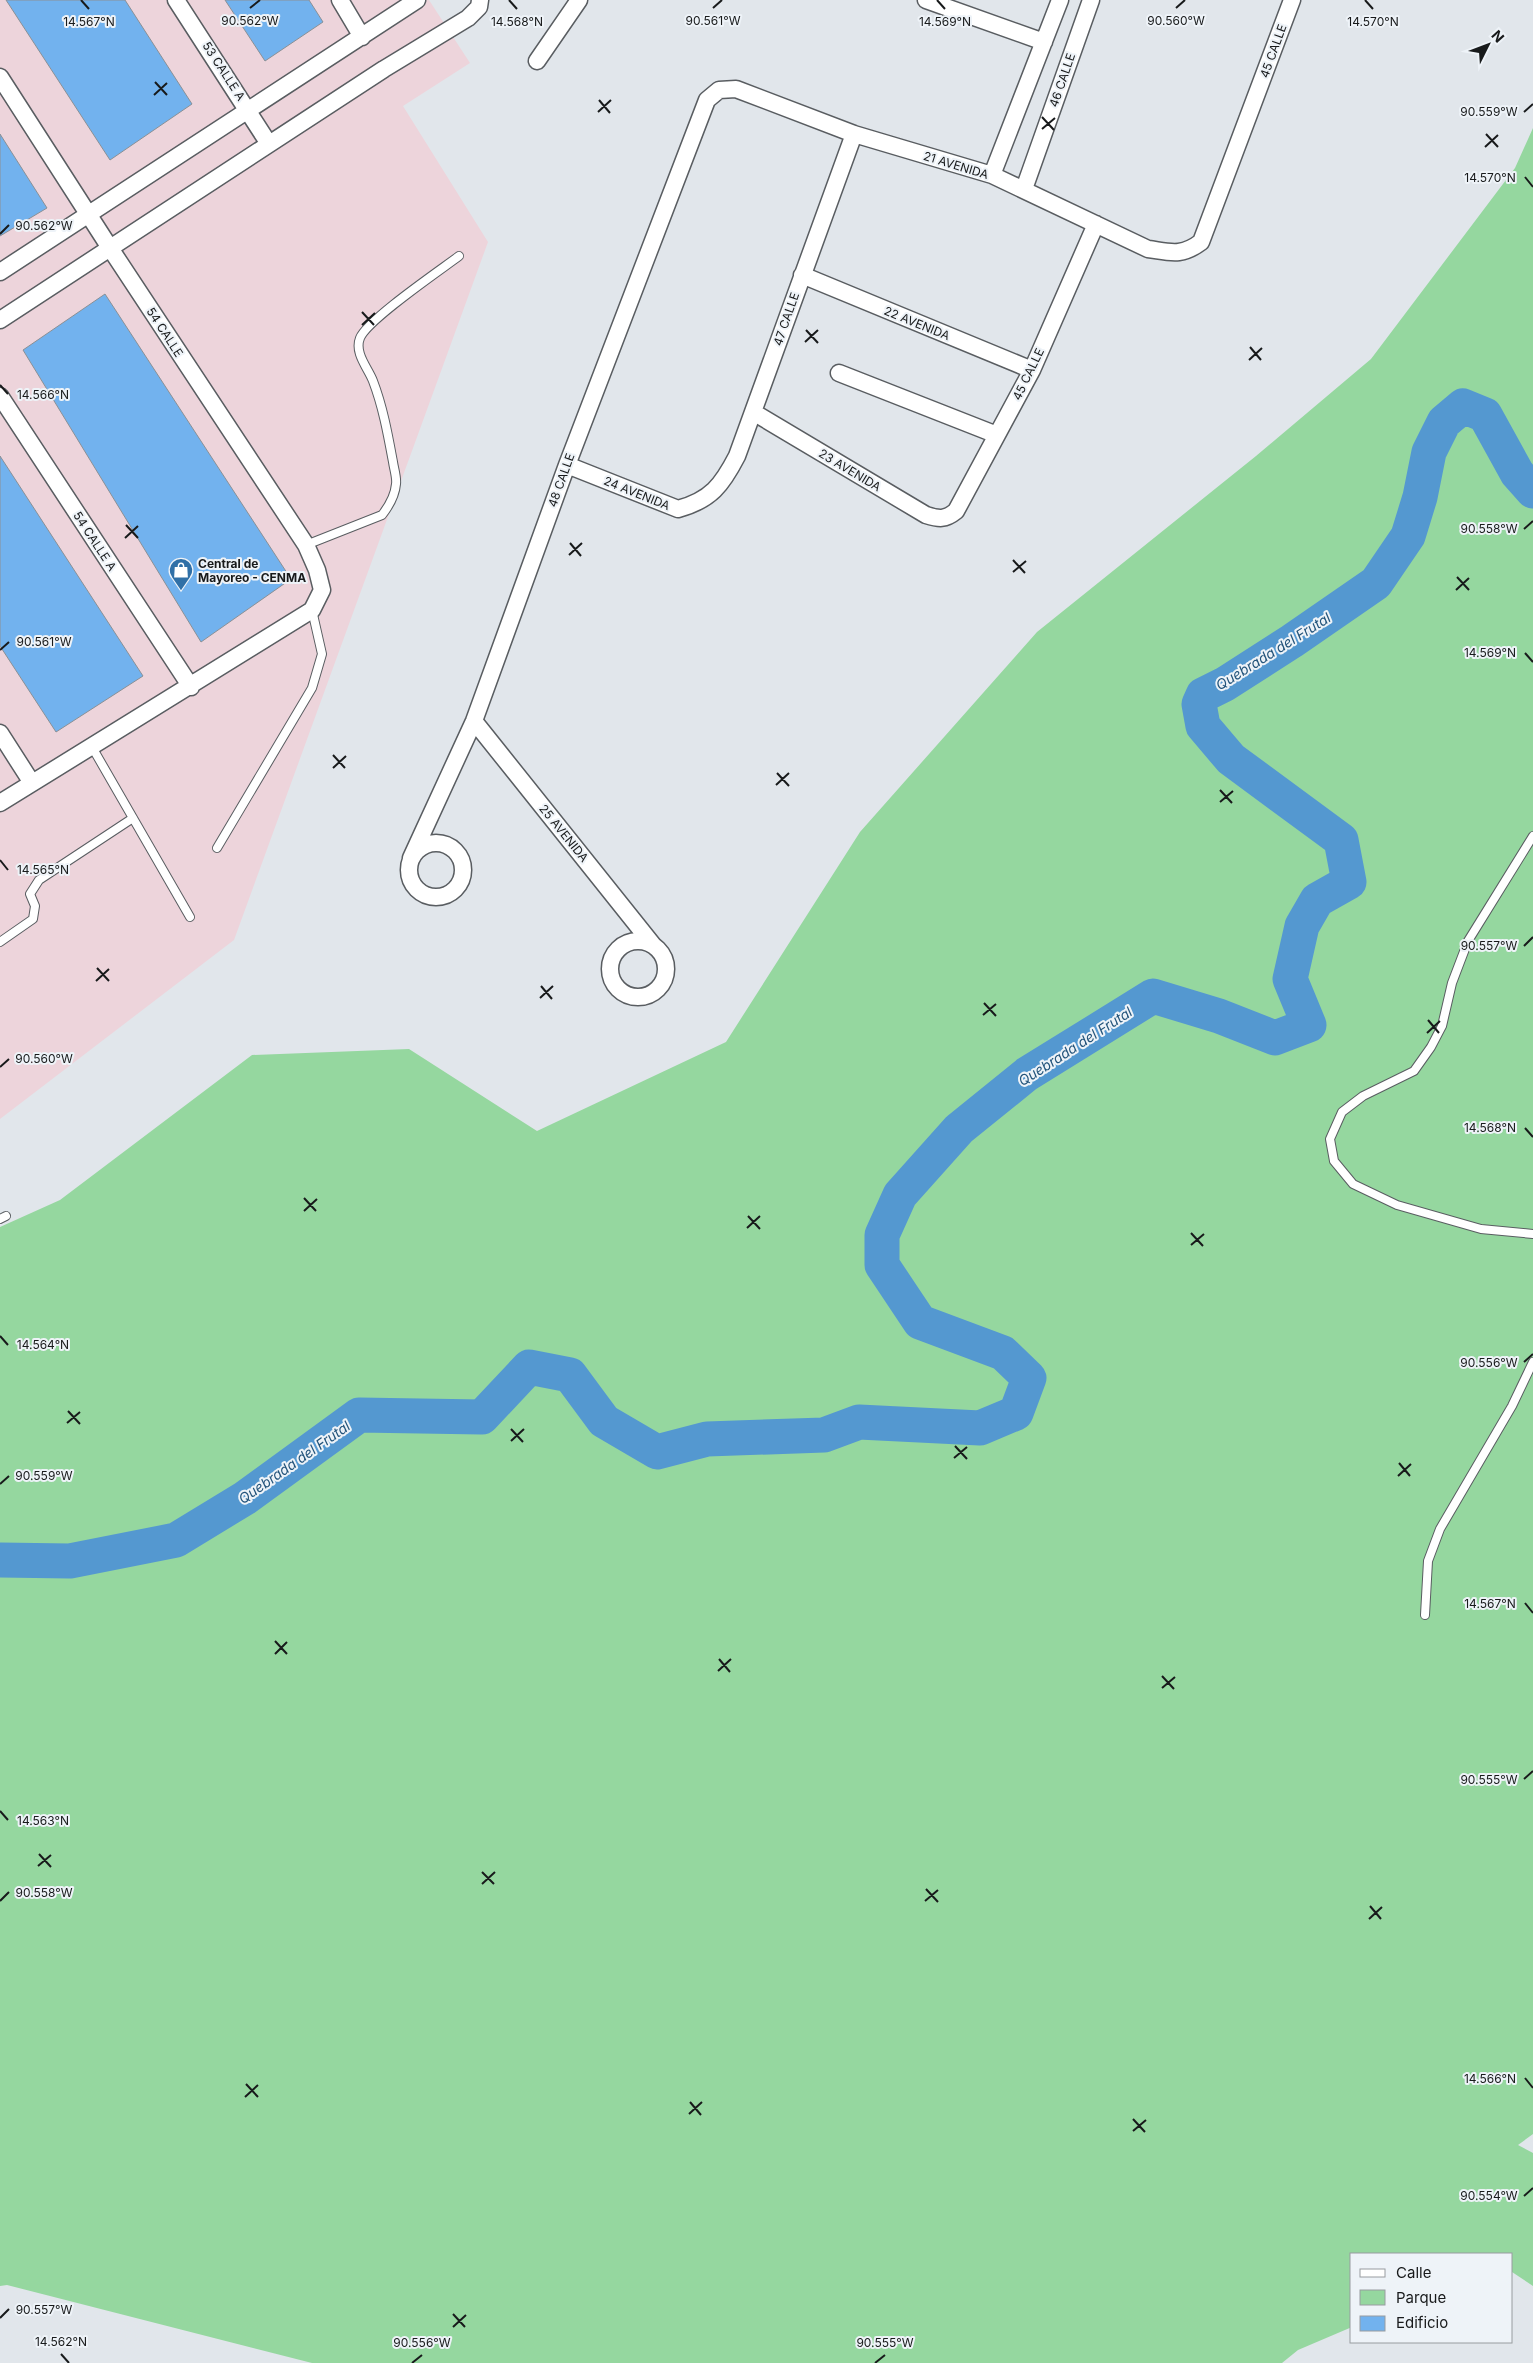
<svg xmlns="http://www.w3.org/2000/svg" width="1533" height="2363" font-family="Inter,sans-serif">
	<rect width="100%" height="100%" fill="#e1e6eb"/>
	<!-- commercial -->
	<path fill="#edd4db" d="M 0,0 L 429,0 L 470,63 L 403,106 L 488,242 L 234,940 L 0,1119 Z"/>
	<!-- green -->
	<path fill="#95d79f" d="M 1533,128 L 1533,2134 L 1518,2145 L 1533,2153 L 1533,2286 L 1512,2272 L 1512,2254 L 1352,2254 L 1352,2327 L 1298,2350 L 1282,2363 L 312,2363 L 7,2285 L 0,2286 L 0,1227 L 60,1200 L 252,1055 L 409,1049 L 537,1131 L 726,1042 L 860,832 L 1037,632 L 1256,456 L 1371,359 L 1515,168 Z"/>
	<g fill="none" stroke-linecap="round" stroke-linejoin="round">
		<!-- river -->
		<path stroke="#5498d0" stroke-width="35" d="M 0,1560 L 70,1561 L 176,1540 L 245,1498 L 359,1415 L 482,1417 L 529,1367 L 570,1375 L 604,1421 L 657,1452 L 707,1439 L 824,1435 L 859,1422 L 980,1428 L 1016,1413 L 1029,1378 L 1003,1353 L 920,1322 L 882,1265 L 882,1235 L 900,1195 L 959,1129 L 1027,1074 L 1153,996 L 1219,1016 L 1275,1038 L 1309,1025 L 1290,979 L 1302,926 L 1317,900 L 1349,882 L 1341,840 L 1231,759 L 1203,726 L 1199,704 L 1203,695 L 1225,684 L 1292,641 L 1376,583 L 1408,536 L 1420,497 L 1429,452 L 1444,422 L 1463,406 L 1485,415 L 1517,473 L 1533,491"/>
	</g>
	<!-- building -->
	<path fill="#72b2ee" stroke="#8b9095" d="M 6,0 L 125,0 L 192,104 L 110,160 Z
		M 225,0 L 309,0 L 323,22 L 265,61 Z
		M 0,134 L 47,208 L 0,236 Z
		M 105,294 L 291,579 L 201,642 L 23,350 Z
		M 0,456 L 143,676 L 56,732 L 0,646 Z"/>
	<g fill="none" stroke-linecap="round" stroke-linejoin="round">
		<!-- service casing -->
		<g stroke="#595d61" stroke-width="10">
			<path id="service" d="M 306,545 L 382,515 C 389,506 395,496 396,484 C 397,478 394,469 393,462 C 388,435 383,407 373,381 C 368,368 354,353 360,338 C 367,320 439,271 459,256
				M 92,747 L 190,917
				M 1533,836 L 1468,941 L 1452,983 L 1442,1026 L 1431,1047 L 1414,1071 L 1363,1096 L 1342,1112 L 1330,1139 L 1334,1161 L 1353,1184 L 1397,1205 L 1481,1229 L 1533,1234
				M 217,848 L 312,688 L 322,654 L 312,610
				M 0,942 L 33,919 L 35,906 L 30,894 L 39,880 L 133,818
				M 0,1219 L 6,1216
				M 1425,1615 L 1428,1561 L 1440,1529 L 1512,1406 L 1533,1362"/>
		</g>
		<!-- minor casing -->
		<g stroke="#595d61" stroke-width="19">
			<path id="minor" d="M 176,0 L 269,144
				M 340,0 L 362,37
				M 926,0 L 1044,42
				M 537,61 L 579,0
				M 0,77 L 110,248 L 306,545 L 317,570 L 322,590 L 312,610 L 0,803
				M 992,175 L 1060,0
				M 1024,189 L 1091,0
				M 0,272 L 417,0
				M 802,275 L 1032,370
				M 0,320 L 384,69 L 468,18 L 479,7 L 480,0
				M 839,373 L 997,435
				M 0,396 L 191,687
				M 753,412 L 926,515 C 939,519 945,520 956,511 L 1032,370 L 1096,224
				M 567,465 L 678,509 C 711,500 722,485 737,456 L 854,134
				M 474,721 L 653,945
				M 0,733 L 32,783
				M409 870a27 27 0 1 1 54 0a27 27 0 1 1-54 0Z
				M 411,858 L 474,721 L 567,465 L 707,100 L 719,90 L 736,89 L 854,134 L 992,175 L 1148,249 C 1170,252 1181,257 1201,242 L 1292,0
				M610 969a28 28 0 1 1 56 0a28 28 0 1 1-56 0Z"/>
		</g>
		<!-- service -->
		<use href="#service" stroke="#fff" stroke-width="8"/>
		<!-- minor -->
		<use href="#minor" stroke="#fff" stroke-width="16"/>
	</g>
	<!-- ticks -->
	<path fill="none" stroke="#181a1b" stroke-width="2" d="M 81,0 L 89,9M 509,0 L 517,9M 937,0 L 945,9M 1365,0 L 1373,9M 250,8 L 260,0M 713,8 L 722,0M 1176,8 L 1185,0M 155,82 L 167,95M 154,95 L 167,83M 599,100 L 610,113M 598,112 L 611,100M 1524,112 L 1533,104M 1042,117 L 1054,130M 1042,129 L 1055,118M 1486,134 L 1498,147M 1485,147 L 1498,135M 1525,177 L 1533,187M 0,234 L 9,225M 362,312 L 374,325M 362,325 L 375,313M 806,330 L 818,343M 805,342 L 818,330M 1250,347 L 1261,360M 1249,360 L 1262,348M 0,385 L 8,394M 126,525 L 138,538M 1524,529 L 1533,521M 125,538 L 138,526M 570,543 L 581,556M 569,555 L 582,543M 1013,560 L 1025,573M 1013,572 L 1026,561M 1457,577 L 1469,590M 1456,590 L 1469,578M 0,650 L 9,642M 1525,653 L 1533,662M 333,755 L 345,768M 333,768 L 346,756M 777,773 L 789,786M 776,785 L 789,773M 1220,790 L 1232,803M 1220,802 L 1233,791M 0,860 L 8,870M 1524,946 L 1533,937M 97,968 L 109,981M 96,981 L 109,969M 541,986 L 552,999M 540,998 L 553,986M 984,1003 L 996,1016M 983,1015 L 996,1004M 1428,1020 L 1439,1033M 1427,1033 L 1440,1021M 0,1067 L 9,1059M 1525,1128 L 1533,1137M 304,1198 L 316,1211M 304,1211 L 317,1199M 748,1216 L 760,1229M 747,1228 L 760,1216M 1191,1233 L 1203,1246M 1191,1245 L 1204,1234M 0,1336 L 8,1345M 1524,1362 L 1533,1354M 68,1411 L 80,1424M 67,1423 L 80,1412M 511,1429 L 523,1442M 511,1441 L 524,1429M 955,1446 L 967,1459M 954,1458 L 967,1447M 1399,1463 L 1410,1476M 1398,1476 L 1411,1464M 0,1484 L 9,1476M 1525,1603 L 1533,1613M 275,1641 L 287,1654M 275,1654 L 287,1642M 719,1659 L 730,1672M 718,1671 L 731,1659M 1162,1676 L 1174,1689M 1162,1688 L 1175,1677M 1524,1779 L 1533,1771M 0,1811 L 8,1820M 39,1854 L 51,1867M 38,1866 L 51,1855M 482,1872 L 494,1884M 482,1884 L 495,1872M 926,1889 L 938,1902M 0,1901 L 9,1892M 925,1901 L 938,1890M 1370,1906 L 1381,1919M 1369,1919 L 1382,1907M 1525,2078 L 1533,2088M 246,2084 L 258,2097M 245,2097 L 258,2085M 690,2102 L 701,2115M 689,2114 L 702,2102M 1133,2119 L 1145,2132M 1133,2131 L 1146,2120M 1524,2196 L 1533,2188M 453,2314 L 465,2327M 0,2318 L 9,2309M 453,2327 L 466,2315M 61,2354 L 69,2363M 412,2363 L 422,2355M 875,2363 L 885,2355"/>
	<!-- icons -->
	<defs>
		<g id="shop-pin" transform="scale(1.25)"><path d="M0 17L-7.5 6A9.5 9.5 0 1 1 7.5 6Z" fill="#3070a7" stroke="#eef3f8"/><path d="M-5-2.5h2.3a2.7 3.5 0 0 1 5.4 0H5L5.5 6h-11ZM-1.5-2.5h3a1.5 2.3 0 0 0-3 0Z" fill="#fff"/></g>
	</defs>
	<g fill-rule="evenodd">
		<use href="#shop-pin" x="181" y="570"/>
	</g>
	<g text-anchor="middle" dominant-baseline="central" stroke-width="4" stroke-linejoin="round" paint-order="stroke">
		<!-- street labels -->
		<g font-size="12" fill="#181a1b" stroke="#eef3f8">
			<text transform="translate(1273 51) rotate(-70)">45 CALLE</text>
			<text transform="translate(224 71) rotate(57)">53 CALLE A</text>
			<text transform="translate(1062 80) rotate(-71)">46 CALLE</text>
			<text transform="translate(956 165) rotate(17)">21 AVENIDA</text>
			<text transform="translate(786 319) rotate(-71)">47 CALLE</text>
			<text transform="translate(917 323) rotate(22)">22 AVENIDA</text>
			<text transform="translate(165 332) rotate(57)">54 CALLE</text>
			<text transform="translate(1028 374) rotate(-64)">45 CALLE</text>
			<text transform="translate(850 470) rotate(31)">23 AVENIDA</text>
			<text transform="translate(561 480) rotate(-70)">48 CALLE</text>
			<text transform="translate(637 493) rotate(22)">24 AVENIDA</text>
			<text transform="translate(95 541) rotate(57)">54 CALLE A</text>
			<text transform="translate(564 833) rotate(51)">25 AVENIDA</text>
		</g>
		<!-- poi labels -->
		<g font-size="12" font-weight="bold" fill="#181a1b" stroke="#eef3f8" text-anchor="start">
			<text x="198" y="563">Central de<tspan x="198" dy="14">Mayoreo - CENMA</tspan></text>
		</g>
		<!-- water labels -->
		<g font-size="14" font-style="italic" fill="#23547b" stroke="#eef3f8">
			<text transform="translate(1273 651) rotate(-32)">Quebrada del Frutal</text>
			<text transform="translate(1075 1046) rotate(-33)">Quebrada del Frutal</text>
			<text transform="translate(294 1462) rotate(-35)">Quebrada del Frutal</text>
		</g>
	</g>
	<g font-size="12" text-anchor="middle" fill="#181a1b" stroke="#eef3f8" stroke-width="4" stroke-linejoin="round" paint-order="stroke">
		<text x="250" y="25">90.562°W</text>
		<text x="713" y="25">90.561°W</text>
		<text x="1176" y="25">90.560°W</text>
		<text x="89" y="26">14.567°N</text>
		<text x="945" y="26">14.569°N</text>
		<text x="517" y="26">14.568°N</text>
		<text x="1373" y="26">14.570°N</text>
		<text x="1489" y="116">90.559°W</text>
		<text x="1490" y="182">14.570°N</text>
		<text x="44" y="230">90.562°W</text>
		<text x="43" y="399">14.566°N</text>
		<text x="1489" y="533">90.558°W</text>
		<text x="44" y="646">90.561°W</text>
		<text x="1490" y="657">14.569°N</text>
		<text x="43" y="874">14.565°N</text>
		<text x="1489" y="950">90.557°W</text>
		<text x="44" y="1063">90.560°W</text>
		<text x="1490" y="1132">14.568°N</text>
		<text x="43" y="1349">14.564°N</text>
		<text x="1489" y="1367">90.556°W</text>
		<text x="44" y="1480">90.559°W</text>
		<text x="1490" y="1608">14.567°N</text>
		<text x="1489" y="1784">90.555°W</text>
		<text x="43" y="1825">14.563°N</text>
		<text x="44" y="1897">90.558°W</text>
		<text x="1490" y="2083">14.566°N</text>
		<text x="1489" y="2200">90.554°W</text>
		<text x="44" y="2314">90.557°W</text>
		<text x="61" y="2346">14.562°N</text>
		<text x="422" y="2347">90.556°W</text>
		<text x="885" y="2347">90.555°W</text>
	</g>
	<!-- legend -->
	<rect x="1350" y="2253" width="162" height="90" fill="#eef3f8" stroke="#989ca0"/>
	<rect x="1360" y="2269" width="25" height="8" fill="#ffffff" stroke="#989ca0"/>
	<text x="1396" y="2278" font-size="15" fill="#181a1b">Calle</text>
	<rect x="1360" y="2290" width="25" height="15" fill="#95d79f" stroke="#989ca0"/>
	<text x="1396" y="2303" font-size="15" fill="#181a1b">Parque</text>
	<rect x="1360" y="2316" width="25" height="15" fill="#72b2ee" stroke="#989ca0"/>
	<text x="1396" y="2328" font-size="15" fill="#181a1b">Edificio</text>
	<!-- north arrow -->
	<g transform="translate(1488 45) rotate(48)" stroke="#eef3f8" stroke-width="4" paint-order="stroke">
	<path d="M0-4L9 19L0 12L-9 19Z" fill="#181a1b"/>
	<text y="-8" font-size="14" font-weight="bold" text-anchor="middle" fill="#181a1b">N</text>
	</g>
</svg>
